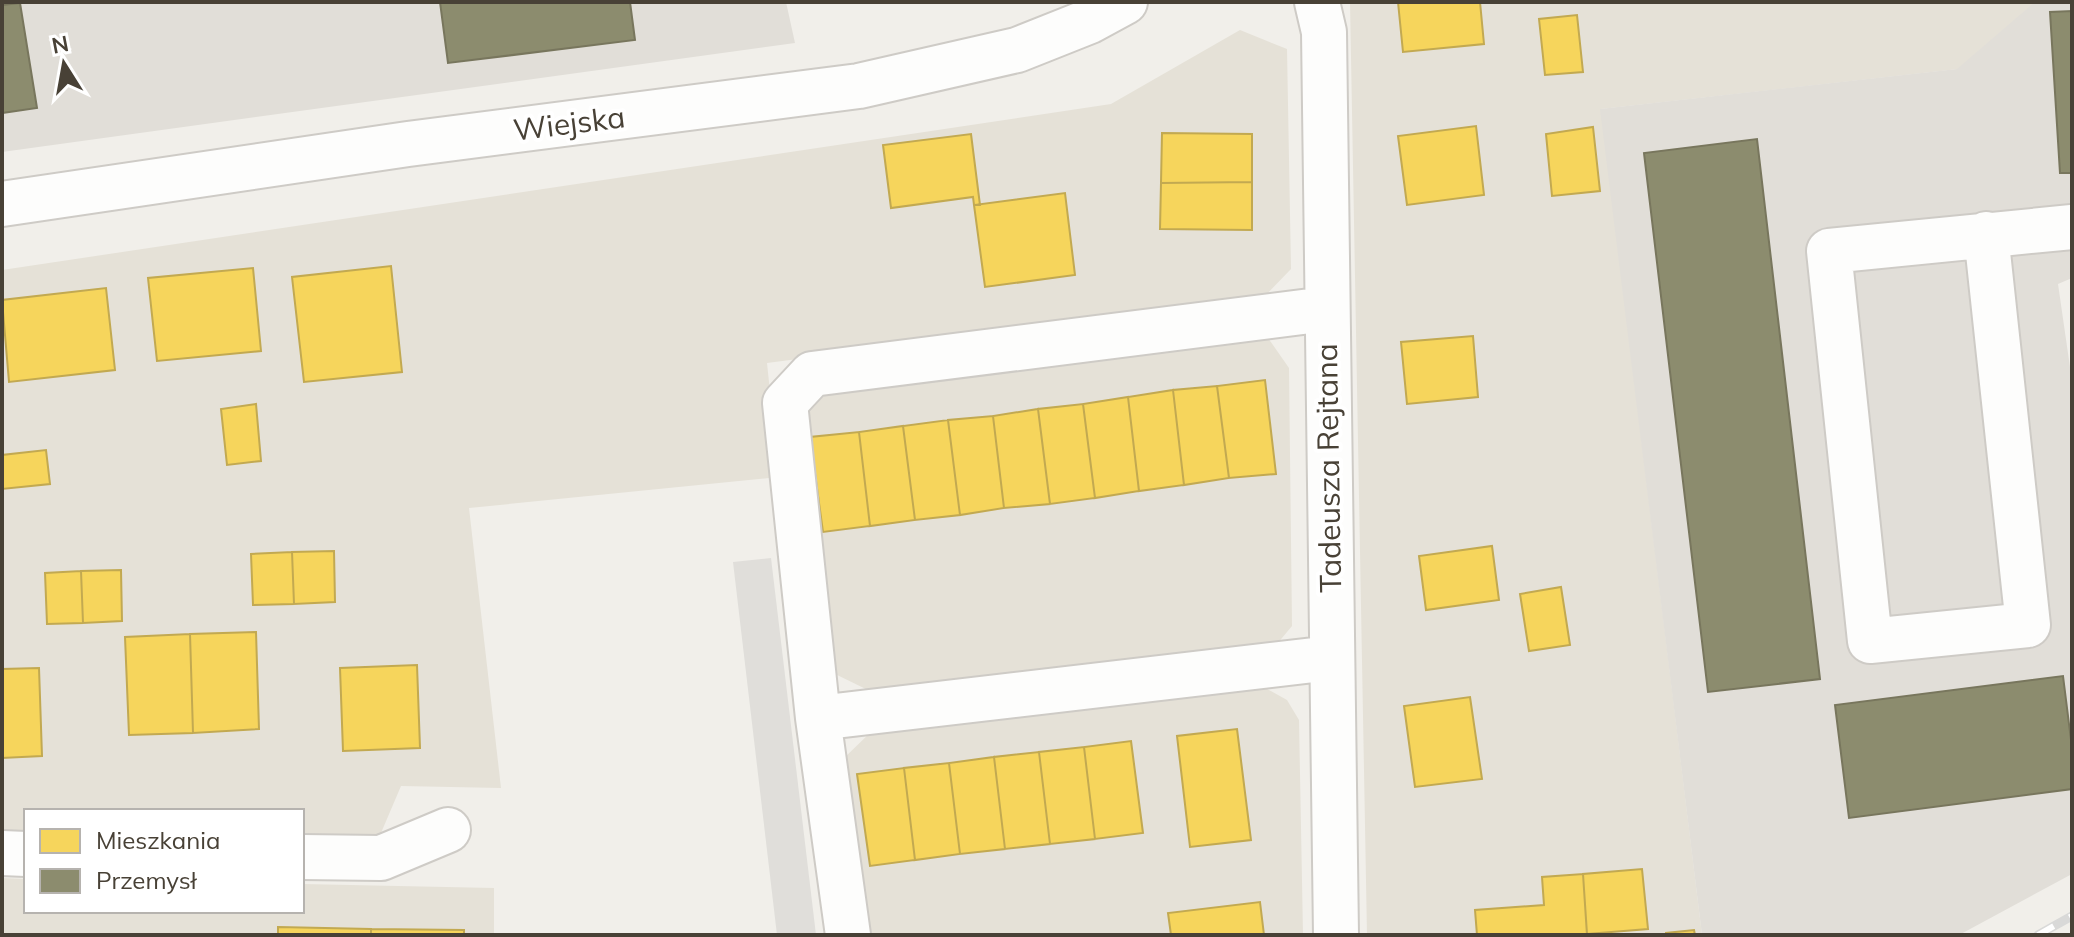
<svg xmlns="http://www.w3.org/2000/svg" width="2074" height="937" font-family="Mulish,sans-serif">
	<rect width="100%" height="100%" fill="#f1efea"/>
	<!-- residential -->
	<path fill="#e5e1d7" d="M 1350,2 L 2042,2 L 1958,69 L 1601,109 L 1702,935 L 1367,935 Z
		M 1240,30 L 1287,49 L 1291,269 L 1262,299 L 767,363 L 779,477 L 469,508 L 501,788 L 401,786 L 378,840 L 302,840 L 302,811 L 26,811 L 26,837 L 2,837 L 2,270 L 1111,104 Z
		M 1268,338 L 1289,368 L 1292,626 L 1277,644 L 874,693 L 831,672 L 802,419 L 827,393 Z
		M 1260,685 L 1287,700 L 1299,720 L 1303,935 L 864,935 L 842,760 L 873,730 Z
		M 2,878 L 26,879 L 26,911 L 302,911 L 302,884 L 494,888 L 494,935 L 2,935 Z"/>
	<!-- industrial -->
	<path fill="#e1ded8" d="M 2,2 L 786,2 L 795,43 L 2,152 Z
		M 2035,2 L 2072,2 L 2072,278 L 2058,284 L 2072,381 L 2072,874 L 1959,935 L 1702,935 L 1600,109 L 1957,69 Z"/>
	<!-- parking -->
	<path fill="#e0deda" d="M 771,558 L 816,935 L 777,935 L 733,562 Z"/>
	<!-- homes -->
	<path fill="#f6d55c" stroke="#c2a951" stroke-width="2" d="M 1398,2 L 1480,2 L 1484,44 L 1403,52 Z
		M 1577,15 L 1583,72 L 1545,75 L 1539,19 Z
		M 1476,126 L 1484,195 L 1407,205 L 1398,136 Z
		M 1593,127 L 1600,191 L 1552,196 L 1546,134 Z
		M 1162,133 L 1252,134 L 1252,182 L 1161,183 Z
		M 971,134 L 980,205 L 974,205 L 973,197 L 891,208 L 883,145 Z
		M 1252,182 L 1252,230 L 1160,229 L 1161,183 Z
		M 1065,193 L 1075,275 L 985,287 L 974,205 Z
		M 391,266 L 402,372 L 304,382 L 292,277 Z
		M 253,268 L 261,351 L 157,361 L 148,278 Z
		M 106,288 L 115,370 L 9,382 L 2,300 Z
		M 1473,336 L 1478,397 L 1407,404 L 1401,342 Z
		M 1265,380 L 1276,474 L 1229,478 L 1217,386 Z
		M 1217,386 L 1229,478 L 1184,485 L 1173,390 Z
		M 1173,390 L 1184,485 L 1139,491 L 1128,397 Z
		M 1128,397 L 1139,491 L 1095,498 L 1083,404 Z
		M 256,404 L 261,461 L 227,465 L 221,409 Z
		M 1083,404 L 1095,498 L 1050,504 L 1038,409 Z
		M 1038,409 L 1050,504 L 1004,508 L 993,416 Z
		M 993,416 L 1004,508 L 960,515 L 948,420 Z
		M 948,420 L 960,515 L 915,520 L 903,426 Z
		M 903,426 L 915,520 L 870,526 L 859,432 Z
		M 859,432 L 870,526 L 823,532 L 810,437 Z
		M 46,450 L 50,484 L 2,489 L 2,455 Z
		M 1492,546 L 1499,600 L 1426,610 L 1419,556 Z
		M 334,551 L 335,602 L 294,604 L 292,552 Z
		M 292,552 L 294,604 L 253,605 L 251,554 Z
		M 121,570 L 122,621 L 83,623 L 81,571 Z
		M 81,571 L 83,623 L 47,624 L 45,573 Z
		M 1561,587 L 1570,645 L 1529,651 L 1520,594 Z
		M 256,632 L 259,729 L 193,733 L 190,634 Z
		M 190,634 L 193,733 L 129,735 L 125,637 Z
		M 417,665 L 420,748 L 343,751 L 340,668 Z
		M 39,668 L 42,756 L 2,758 L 2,669 Z
		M 1470,697 L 1482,779 L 1415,787 L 1404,706 Z
		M 1237,729 L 1251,840 L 1190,847 L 1177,736 Z
		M 1131,741 L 1143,833 L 1095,839 L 1084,747 Z
		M 1084,747 L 1095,839 L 1050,844 L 1039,752 Z
		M 1039,752 L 1050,844 L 1005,849 L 994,757 Z
		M 994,757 L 1005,849 L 960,854 L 949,763 Z
		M 949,763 L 960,854 L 915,860 L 904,768 Z
		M 904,768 L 915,860 L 870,866 L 857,774 Z
		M 1642,869 L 1648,929 L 1587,934 L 1583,874 Z
		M 1583,874 L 1587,935 L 1477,935 L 1475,910 L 1544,905 L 1542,877 Z
		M 1260,902 L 1264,935 L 1171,935 L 1168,913 Z
		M 278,927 L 371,929 L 371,935 L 278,935 Z
		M 371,929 L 464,930 L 464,935 L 371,935 Z
		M 1694,930 L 1695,935 L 1666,935 L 1666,933 Z"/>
	<!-- industry -->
	<path fill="#8c8c6e" stroke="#78765d" stroke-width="2" d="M 440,2 L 630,2 L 635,40 L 448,63 Z
		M 20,3 L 37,108 L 2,113 L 2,5 Z
		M 2072,11 L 2072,173 L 2060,173 L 2050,12 Z
		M 1757,139 L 1820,679 L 1708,692 L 1644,153 Z
		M 2063,676 L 2072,748 L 2072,789 L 1849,818 L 1835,705 Z"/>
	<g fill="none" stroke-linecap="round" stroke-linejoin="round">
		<!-- minor casing -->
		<g stroke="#cecbc6" stroke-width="48">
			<path id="minor" d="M 1317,2 L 1324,32 L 1336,935
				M 2,204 L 408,144 L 859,86 L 1017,50 L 1090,21 L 1125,2
				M 1986,234 L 2028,625 L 1870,641 L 1829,251 L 2072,227
				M 818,718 L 1331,658
				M 2,853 L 26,854
				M 302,857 L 381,858 L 448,830
				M 848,935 L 818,718 L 785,403 L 812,374 L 1326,309"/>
		</g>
		<!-- minor -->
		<use href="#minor" stroke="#fdfdfc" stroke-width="44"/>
		<!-- rail casing -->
		<g stroke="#d9d9d8" stroke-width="9">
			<path id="rail" d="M 2038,935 L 2072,916"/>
		</g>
		<!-- rail -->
		<use href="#rail" stroke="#fff" stroke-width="6" stroke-dasharray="18" stroke-linecap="butt"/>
	</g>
	<g text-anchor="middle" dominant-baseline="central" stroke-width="8" stroke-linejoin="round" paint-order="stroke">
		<!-- street labels -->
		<g font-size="30" fill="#484136" stroke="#fff">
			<text transform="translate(569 123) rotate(-7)">Wiejska</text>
			<text transform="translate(1328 468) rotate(-91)">Tadeusza Rejtana</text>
		</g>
	</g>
	<!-- border -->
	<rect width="2074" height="937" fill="none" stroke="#484136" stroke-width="8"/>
	<!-- legend -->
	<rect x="24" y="809" width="280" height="104" fill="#ffffff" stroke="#b6b3af" stroke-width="2"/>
	<rect x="40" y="829" width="40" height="24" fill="#f6d55c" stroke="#b6b3af" stroke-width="2"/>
	<text x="96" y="849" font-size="24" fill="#484136">Mieszkania</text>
	<rect x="40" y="869" width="40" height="24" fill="#8c8c6e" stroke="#b6b3af" stroke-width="2"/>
	<text x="96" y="889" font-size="24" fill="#484136">Przemysł</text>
	<!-- north arrow -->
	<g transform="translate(64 64) rotate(349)" stroke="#ffffff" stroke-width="6" paint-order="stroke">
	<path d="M0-6L14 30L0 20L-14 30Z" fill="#484136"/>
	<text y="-12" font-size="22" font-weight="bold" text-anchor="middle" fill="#484136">N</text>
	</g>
</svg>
